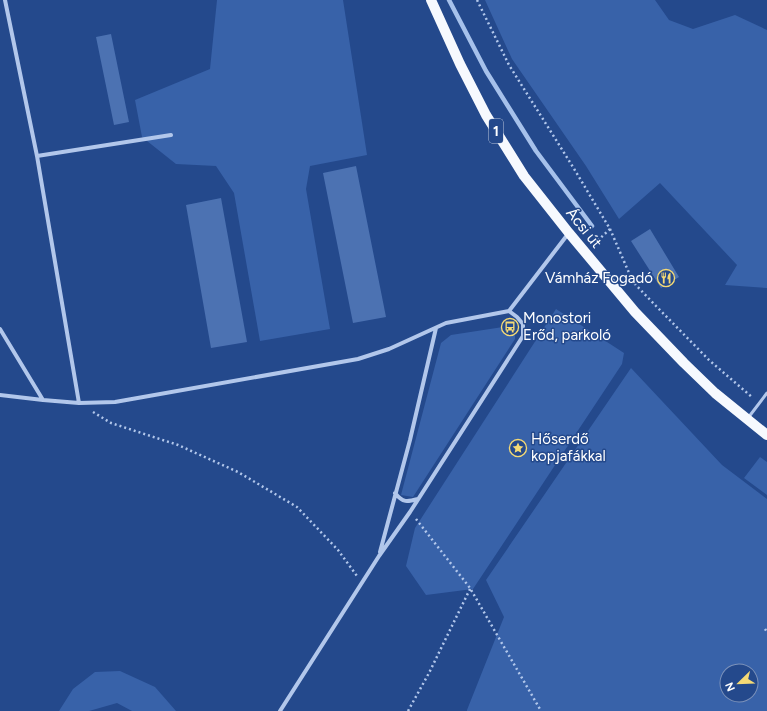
<svg xmlns="http://www.w3.org/2000/svg" width="767" height="711" font-family="Figtree,sans-serif">
	<rect width="100%" height="100%" fill="#24498c"/>
	<!-- green -->
	<path fill="#3862a9" fill-rule="evenodd" d="M 217,0 L 343,0 L 367,155 L 310,166 L 306,189 L 330,329 L 260,341 L 234,193 L 216,166 L 176,164 L 142,137 L 135,100 L 210,69 Z
		M 485,0 L 655,0 L 669,20 L 693,29 L 735,15 L 767,30 L 767,288 L 725,285 L 737,265 L 660,183 L 619,219 L 586,166 L 512,59 Z
		M 556,309 L 624,353 L 622,364 L 473,589 L 426,595 L 406,566 L 415,528 Z
		M 503,327 L 515,333 L 515,339 L 413,497 L 401,495 L 441,343 L 451,335 Z
		M 631,368 L 722,465 L 767,499 L 767,711 L 467,711 L 467,710 L 504,617 L 486,580 ZM 727,671 L 751,671 L 751,695 L 727,695 Z
		M 760,457 L 767,462 L 767,495 L 744,478 Z
		M 120,671 L 155,687 L 176,711 L 132,711 L 117,703 L 89,711 L 59,711 L 73,689 L 95,672 Z"/>
	<g fill="none" stroke-linecap="round" stroke-linejoin="round">
		<!-- stream -->
		<path stroke="#a6c1eb" stroke-width="4.5" d="M 449,0 L 486,71 L 536,151 L 592,226"/>
	</g>
	<!-- building -->
	<path fill="#4c72b2" d="M 111,34 L 129,122 L 114,125 L 96,37 Z
		M 356,166 L 386,317 L 353,323 L 323,173 Z
		M 221,198 L 247,342 L 211,348 L 186,205 Z
		M 650,229 L 679,277 L 661,288 L 631,241 Z"/>
	<g fill="none" stroke-linecap="round" stroke-linejoin="round">
		<!-- path -->
		<path stroke="#b2c7eb" stroke-width="2.5" stroke-dasharray="2 3" stroke-linecap="butt" d="M 477,0 L 509,65 L 573,167 L 610,229 L 633,282 L 656,306 L 709,360 L 753,398
			M 594,244 L 610,229
			M 93,412 L 111,423 L 178,445 L 238,472 L 297,507 L 338,550 L 357,576
			M 416,519 L 470,588 L 541,711
			M 765,629 L 767,632
			M 408,711 L 429,673 L 470,589"/>
		<!-- lane -->
		<path stroke="#b2c7eb" stroke-width="3" d="M 748,418 L 767,393"/>
		<!-- street -->
		<path stroke="#b2c7eb" stroke-width="4" d="M 5,0 L 37,156 L 79,403
			M 37,156 L 171,135
			M 0,329 L 43,400
			M 0,395 L 43,400 L 79,403 L 115,402 L 358,359 L 389,349 L 446,323 L 509,311 L 568,234
			M 395,493 C 403,503 407,502 418,499
			M 380,552 L 410,440 L 436,328
			M 280,711 L 379,556 L 410,512 L 523,336 L 523,324 L 517,317 L 509,311"/>
		<!-- primary -->
		<path stroke="#f6f9fe" stroke-width="10" d="M 431,0 L 460,64 L 486,115 L 524,176 L 569,233 L 635,312 L 684,363 L 715,393 L 767,435"/>
	</g>
	<!-- icons -->
	<defs>
		<g id="restaurant-ring" transform="scale(0.9)"><circle r="9.5" fill="#24498c" stroke="#f5da75" stroke-width="1.5"/><path d="M-5-6h1v4h1v-4h1v4h1v-4h1v5L-1.5 .5V6h-2V.5L-5-1ZM5-6V6H3V1.5H1.5Q1.5-4 5-6Z" fill="#f5da75"/></g>
		<g id="bus-ring" transform="scale(0.9)"><circle r="9.5" fill="#24498c" stroke="#f5da75" stroke-width="1.5"/><path d="M-5-6H5V4H4V6H2V4H-2V6H-4V4H-5ZM-3.5-4V0h7V-4ZM-3.5 1.2v1.5H-2V1.2ZM2 1.2v1.5H3.5V1.2Z" fill="#f5da75"/></g>
		<g id="sight-ring" transform="scale(0.9)"><circle r="9.5" fill="#24498c" stroke="#f5da75" stroke-width="1.5"/><path d="M0-6L1.8-2.2L6-1.7L2.9 1.2L3.7 5.4L0 3.3L-3.7 5.4L-2.9 1.2L-6-1.7L-1.8-2.2Z" fill="#f5da75"/></g>
	</defs>
	<g fill-rule="evenodd">
		<use href="#restaurant-ring" x="666" y="278"/>
		<use href="#bus-ring" x="510" y="327"/>
		<use href="#sight-ring" x="518" y="448"/>
	</g>
	<g text-anchor="middle" dominant-baseline="central" stroke-width="3" stroke-linejoin="round" paint-order="stroke">
		<!-- shield labels -->
		<rect fill="#24498c" stroke="#bdc8dc" stroke-width="1" x="489" y="119" width="14" height="24" rx="3"/>
		<g font-size="14" font-weight="bold" fill="#fff">
			<text x="496" y="131">1</text>
		</g>
		<!-- street labels -->
		<g font-size="15" fill="#fff" stroke="#24498c">
			<text transform="translate(584 228) rotate(51)">Ácsi út</text>
		</g>
		<!-- poi labels -->
		<g font-size="15" fill="#fff" stroke="#24498c" text-anchor="start">
			<text x="653" y="278" text-anchor="end">Vámház Fogadó</text>
			<text x="523" y="318">Monostori<tspan x="523" dy="17">Erőd, parkoló</tspan></text>
			<text x="531" y="439">Hőserdő<tspan x="531" dy="17">kopjafákkal</tspan></text>
		</g>
	</g>
	<!-- north arrow -->
	<g transform="translate(739 683) rotate(247)"><circle r="19" fill="#24498c" stroke="#7c92ba"/>
	<path d="M0-3L7 15L0 10L-7 15Z" fill="#f5da75"/>
	<text y="-6" font-size="11" font-weight="bold" text-anchor="middle" fill="#ffffff">N</text>
	</g>
</svg>
